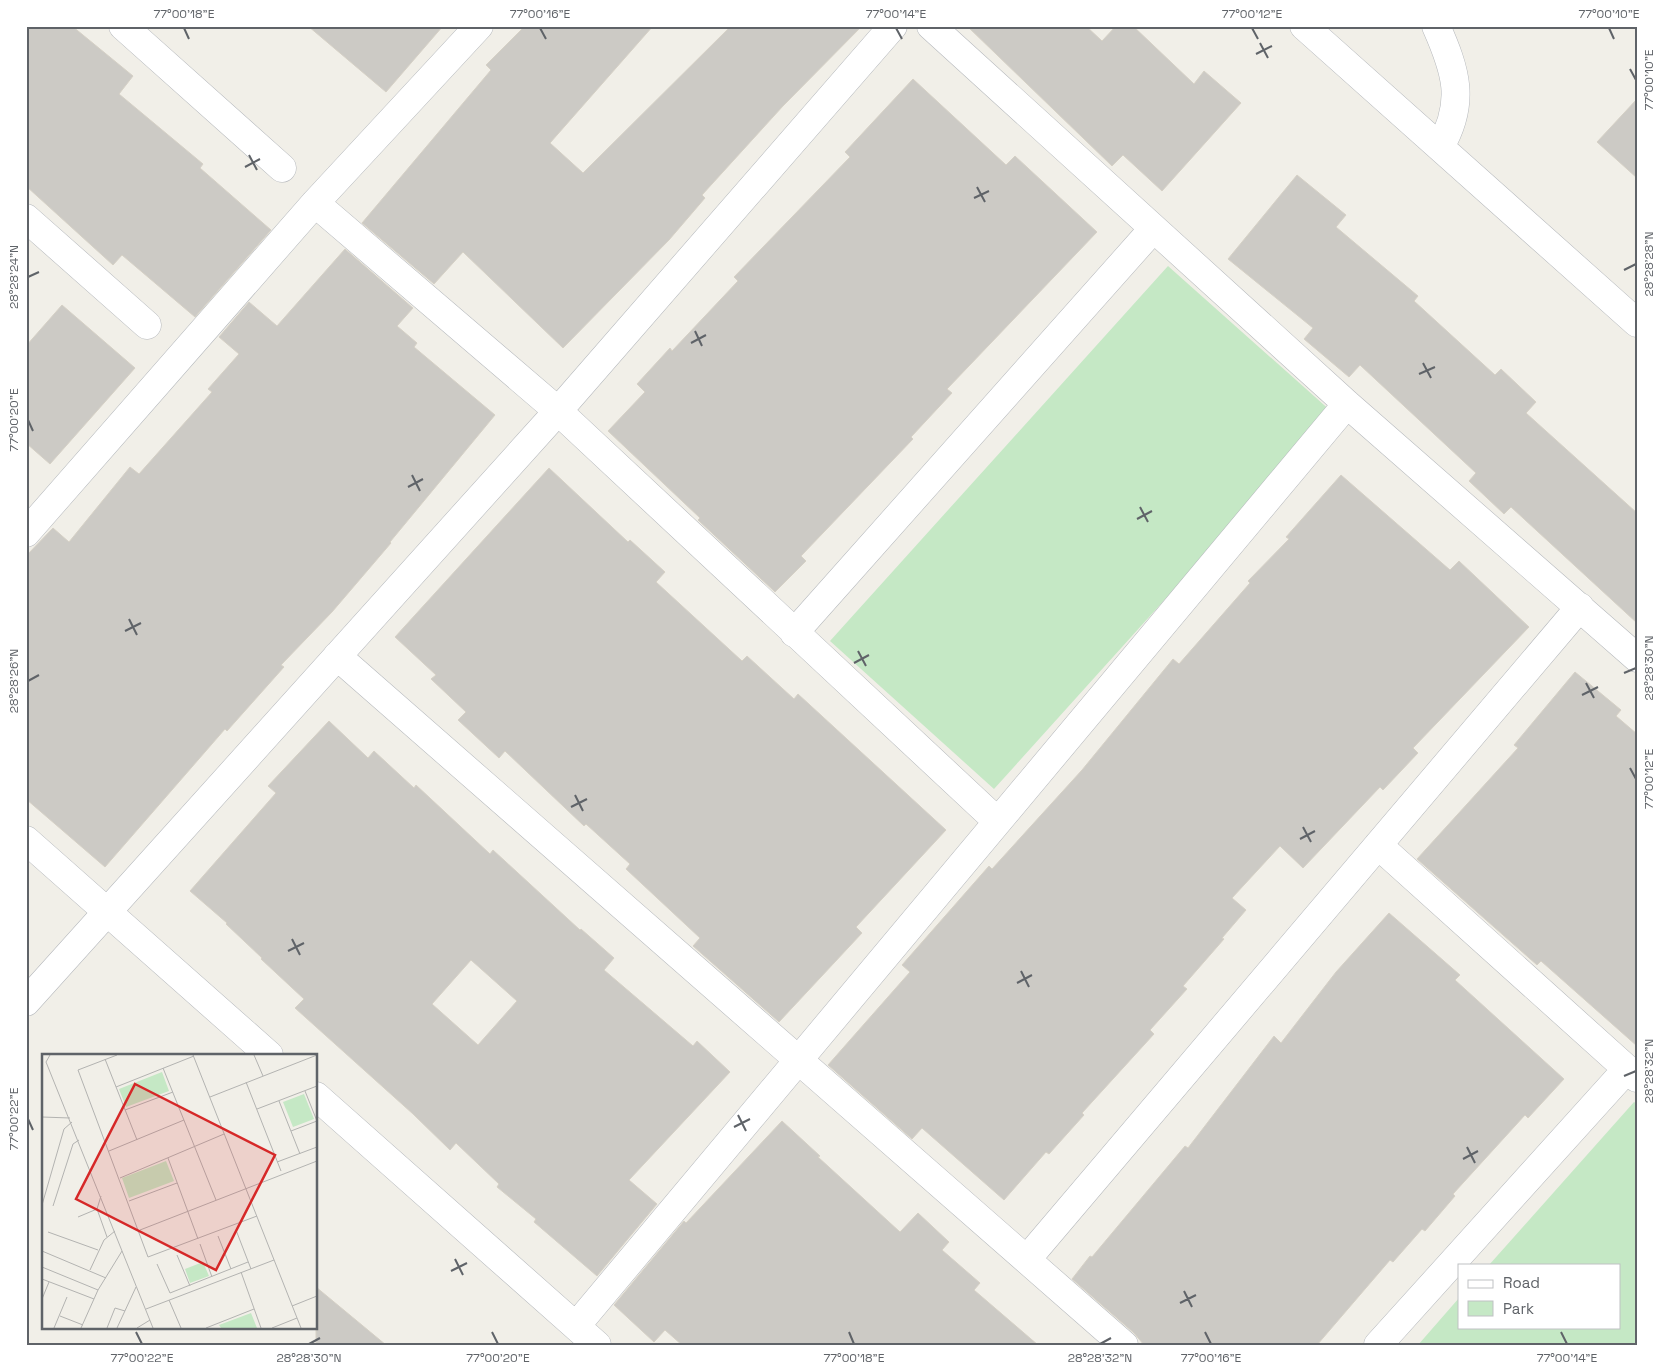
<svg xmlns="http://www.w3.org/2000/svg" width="1663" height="1371" font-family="'Space Grotesk',sans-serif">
	<rect width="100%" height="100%" fill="#f1efe8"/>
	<!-- green -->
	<path fill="#c5e8c5" d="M 1168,266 L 1333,413 L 994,789 L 830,641 Z
		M 1634,1102 L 1637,1104 L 1637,1345 L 1418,1345 L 1459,1298 L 1459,1327 L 1619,1327 L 1619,1265 L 1489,1265 Z"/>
	<!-- building -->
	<path fill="#cccac5" stroke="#d6d1c6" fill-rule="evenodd" d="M 26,26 L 72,26 L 133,76 L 119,94 L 203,164 L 200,168 L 271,230 L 195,317 L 122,255 L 113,265 L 26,186 Z
		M 308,26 L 443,26 L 386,92 Z
		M 525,26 L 653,26 L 550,143 L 583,173 L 731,26 L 862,26 L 783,106 L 702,195 L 705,198 L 669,240 L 563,348 L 463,252 L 434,284 L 362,223 L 491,70 L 486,65 Z
		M 967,26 L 1086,26 L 1102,41 L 1116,26 L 1133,26 L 1194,84 L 1204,71 L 1241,103 L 1162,191 L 1123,155 L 1112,166 Z
		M 913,79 L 1006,165 L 1015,156 L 1097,232 L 947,389 L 952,393 L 911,437 L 913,439 L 801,556 L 806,561 L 775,592 L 698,520 L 700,518 L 608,431 L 645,392 L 637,384 L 670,348 L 672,351 L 738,281 L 734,277 L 850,157 L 845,152 Z
		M 1637,99 L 1637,178 L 1597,142 Z
		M 1297,175 L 1346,215 L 1336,227 L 1418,296 L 1414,301 L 1495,375 L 1501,369 L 1536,402 L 1526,413 L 1637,513 L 1637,623 L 1511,507 L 1504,514 L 1469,481 L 1476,473 L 1360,365 L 1349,377 L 1304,339 L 1313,328 L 1228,259 Z
		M 345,249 L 413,308 L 397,326 L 417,343 L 414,347 L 495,415 L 390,542 L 391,543 L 332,612 L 281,665 L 284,667 L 227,731 L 225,729 L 105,867 L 26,799 L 26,556 L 53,528 L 69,542 L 130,467 L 139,474 L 212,392 L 208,389 L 239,354 L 219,337 L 249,302 L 277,326 Z
		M 62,305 L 135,368 L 50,464 L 26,443 L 26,346 Z
		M 549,468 L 628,542 L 630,540 L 665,572 L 656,582 L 742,661 L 747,656 L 794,699 L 798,694 L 946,830 L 856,927 L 862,933 L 779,1022 L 693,946 L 700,938 L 626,869 L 630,864 L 586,824 L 584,826 L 505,751 L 499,758 L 458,720 L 466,712 L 431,679 L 436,675 L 395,637 Z
		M 1341,475 L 1450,570 L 1459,561 L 1529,627 L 1413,748 L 1418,753 L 1383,790 L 1380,787 L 1303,868 L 1280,846 L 1232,898 L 1246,910 L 1222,938 L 1224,939 L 1183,986 L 1187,989 L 1150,1030 L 1154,1034 L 1082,1113 L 1084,1115 L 1049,1154 L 1046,1152 L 1004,1200 L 922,1128 L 912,1139 L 828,1065 L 910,972 L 902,965 L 989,866 L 992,869 L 1082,770 L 1173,659 L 1179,664 L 1250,583 L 1248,581 L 1289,539 L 1286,537 Z
		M 1575,672 L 1621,710 L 1616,716 L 1637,734 L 1637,1046 L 1541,961 L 1537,965 L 1417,859 L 1518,748 L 1514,745 Z
		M 329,721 L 368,758 L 374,751 L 414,788 L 416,785 L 490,854 L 493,850 L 580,930 L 581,929 L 614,958 L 604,970 L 693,1046 L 697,1041 L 730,1072 L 629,1180 L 657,1204 L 597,1276 L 534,1222 L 536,1219 L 497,1187 L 499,1184 L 456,1143 L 450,1150 L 413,1114 L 295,1008 L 304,999 L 261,959 L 262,958 L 226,924 L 227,923 L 190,891 L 276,793 L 268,786 ZM 471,960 L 517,1001 L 478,1045 L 432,1004 Z
		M 1389,913 L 1460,975 L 1455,980 L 1564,1079 L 1528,1118 L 1525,1115 L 1453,1194 L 1455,1196 L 1425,1231 L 1422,1229 L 1393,1262 L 1390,1260 L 1317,1345 L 1144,1345 L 1134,1333 L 1072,1279 L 1090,1256 L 1092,1257 L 1185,1146 L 1188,1148 L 1274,1036 L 1281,1043 L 1336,972 Z
		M 782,1121 L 820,1156 L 818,1157 L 900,1232 L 918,1213 L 949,1242 L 942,1250 L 980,1283 L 974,1290 L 1038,1345 L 682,1345 L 665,1330 L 654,1342 L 614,1305 L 684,1221 L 686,1223 Z
		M 316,1287 L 386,1345 L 316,1345 Z"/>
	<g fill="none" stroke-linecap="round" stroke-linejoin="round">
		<!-- minor casing -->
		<g stroke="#b5b8bc" stroke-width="29">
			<path id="minor" d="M 123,26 L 282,168
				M 931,26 L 1347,404 L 1637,658
				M 1304,26 L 1637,323
				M 1436,26 C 1456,71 1466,102 1440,147
				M 315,203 L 558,411 L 997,821
				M 26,218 L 147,325
				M 26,533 L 315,203 L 479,26
				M 794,633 L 1153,229
				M 337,656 L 1124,1345
				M 26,840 L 269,1055
				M 1378,845 L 1637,1078
				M 26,1002 L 558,411 L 893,26
				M 316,1096 L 597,1345
				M 1027,1259 L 1580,607
				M 576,1326 L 1347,404
				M 1378,1345 L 1627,1069"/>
		</g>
		<!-- minor -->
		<use href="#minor" stroke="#fff" stroke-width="28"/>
	</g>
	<!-- ticks -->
	<path fill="none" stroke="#5f6368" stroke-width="2" d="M 184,28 L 189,39M 540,28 L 546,39M 896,28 L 902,39M 1252,28 L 1258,39M 1609,28 L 1614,39M 1260,43 L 1268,58M 1256,54 L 1272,46M 1630,69 L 1636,80M 249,155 L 257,170M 245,167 L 260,159M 977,187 L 985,202M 974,198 L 989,191M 1624,270 L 1636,264M 28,277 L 39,272M 695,331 L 702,346M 691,343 L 706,335M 1423,363 L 1431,378M 1419,374 L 1435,367M 28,420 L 33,431M 412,475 L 420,491M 408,487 L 423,479M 1140,507 L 1148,522M 1137,519 L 1152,511M 129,619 L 137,635M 125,631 L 141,623M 858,651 L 866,666M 854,663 L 869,655M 1624,673 L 1636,668M 28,681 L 39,675M 1586,683 L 1594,698M 1582,695 L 1598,687M 1630,768 L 1636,779M 575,795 L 583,811M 571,807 L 587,799M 1303,827 L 1311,842M 1300,839 L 1315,831M 292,939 L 300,955M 288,951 L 304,943M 1021,971 L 1029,987M 1017,983 L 1032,975M 1624,1076 L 1636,1071M 738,1115 L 746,1131M 28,1119 L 33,1130M 734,1127 L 750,1119M 1467,1147 L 1475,1163M 1463,1159 L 1478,1151M 455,1259 L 463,1275M 451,1271 L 467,1263M 1184,1291 L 1192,1307M 1180,1303 L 1196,1295M 136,1332 L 142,1344M 492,1332 L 498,1344M 849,1332 L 854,1344M 1205,1332 L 1211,1344M 1561,1332 L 1567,1344M 309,1344 L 320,1338M 1100,1344 L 1111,1338"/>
	<!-- overview -->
	<g transform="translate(42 1054)">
		<rect width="275" height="275" fill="#f1efe8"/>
		<path d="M 120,18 L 127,37 L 84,53 L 77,35 ZM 262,40 L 272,65 L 251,73 L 241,48 ZM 124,107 L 132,127 L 87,144 L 80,124 ZM 161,208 L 167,222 L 148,229 L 143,215 ZM 209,259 L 215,274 L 179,274 L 177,271 Z" fill="#c5e8c5"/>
		<path fill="none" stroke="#b3b3b1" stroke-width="1" d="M 8,1 L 4,8 L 111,274M 75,1 L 36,16 L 106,203 L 215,162M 151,1 L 259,274M 212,1 L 221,22M 63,5 L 95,86M 121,14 L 174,146M 204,28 L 239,117M 74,33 L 152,2M 263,37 L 275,67M 168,43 L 275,1M 237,47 L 258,100M 215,55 L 275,32M 83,56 L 131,38M 0,63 L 28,64M 249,77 L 275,67M 67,97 L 142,66M 126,104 L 156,185M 235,108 L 275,93M 78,124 L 182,80M 87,147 L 135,129M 0,151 L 22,75 L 30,68M 11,152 L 31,90 L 37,86M 55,155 L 65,183M 36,163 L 55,155 L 59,142M 98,176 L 275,107M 194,176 L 209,215M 6,178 L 56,196M 176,182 L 189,215M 158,190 L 170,223M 0,197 L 64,224M 135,201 L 148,232M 115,210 L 128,239 L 206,208M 0,213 L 56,236M 48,216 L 62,186 L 73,177M 199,218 L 219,274M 0,225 L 52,245M 0,245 L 7,228M 127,246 L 139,274M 250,252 L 275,242M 104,255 L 232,206M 18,262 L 41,271M 12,274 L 25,243M 39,274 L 56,236 L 80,197M 65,274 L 73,254 L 83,257M 75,274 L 94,233M 95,274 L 108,266M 164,274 L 212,255M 230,274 L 255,264"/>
		<path fill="#d62828" fill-opacity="0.15" stroke="#d62828" stroke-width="2.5" d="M 93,30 L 233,101 L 174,216 L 34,145 Z"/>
		<rect width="275" height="275" fill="none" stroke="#5f6368" stroke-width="2.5"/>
	</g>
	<!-- border -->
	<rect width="1663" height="1371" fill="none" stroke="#ffffff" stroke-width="55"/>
	<!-- legend -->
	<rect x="1458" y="1264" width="162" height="65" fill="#ffffff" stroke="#bfc1c3"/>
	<rect x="1468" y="1280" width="25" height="8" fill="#ffffff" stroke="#bfc1c3"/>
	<text x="1503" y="1288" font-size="15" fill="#5f6368">Road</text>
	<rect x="1468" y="1301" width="25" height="15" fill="#c5e8c5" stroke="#bfc1c3"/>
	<text x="1503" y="1314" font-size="15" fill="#5f6368">Park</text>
	<rect x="28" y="28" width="1608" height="1316" fill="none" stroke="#5f6368" stroke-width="2"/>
	<g font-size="12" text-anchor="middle" fill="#5f6368">
		<text x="184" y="18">77°00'18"E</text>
		<text x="540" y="18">77°00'16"E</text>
		<text x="896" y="18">77°00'14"E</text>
		<text x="1252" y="18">77°00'12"E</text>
		<text x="1609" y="18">77°00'10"E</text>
		<text transform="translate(1649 80) rotate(-90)" y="4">77°00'10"E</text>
		<text transform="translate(1649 264) rotate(-90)" y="4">28°28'28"N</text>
		<text transform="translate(14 277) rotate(-90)" y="4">28°28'24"N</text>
		<text transform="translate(14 420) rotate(-90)" y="4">77°00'20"E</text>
		<text transform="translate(1649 668) rotate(-90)" y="4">28°28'30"N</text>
		<text transform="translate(14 681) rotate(-90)" y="4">28°28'26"N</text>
		<text transform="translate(1649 779) rotate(-90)" y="4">77°00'12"E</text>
		<text transform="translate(1649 1071) rotate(-90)" y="4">28°28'32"N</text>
		<text transform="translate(14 1119) rotate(-90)" y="4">77°00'22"E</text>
		<text x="142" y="1362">77°00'22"E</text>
		<text x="309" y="1362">28°28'30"N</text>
		<text x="498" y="1362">77°00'20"E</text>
		<text x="854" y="1362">77°00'18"E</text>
		<text x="1100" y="1362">28°28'32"N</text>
		<text x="1211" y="1362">77°00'16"E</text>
		<text x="1567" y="1362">77°00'14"E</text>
	</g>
</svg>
